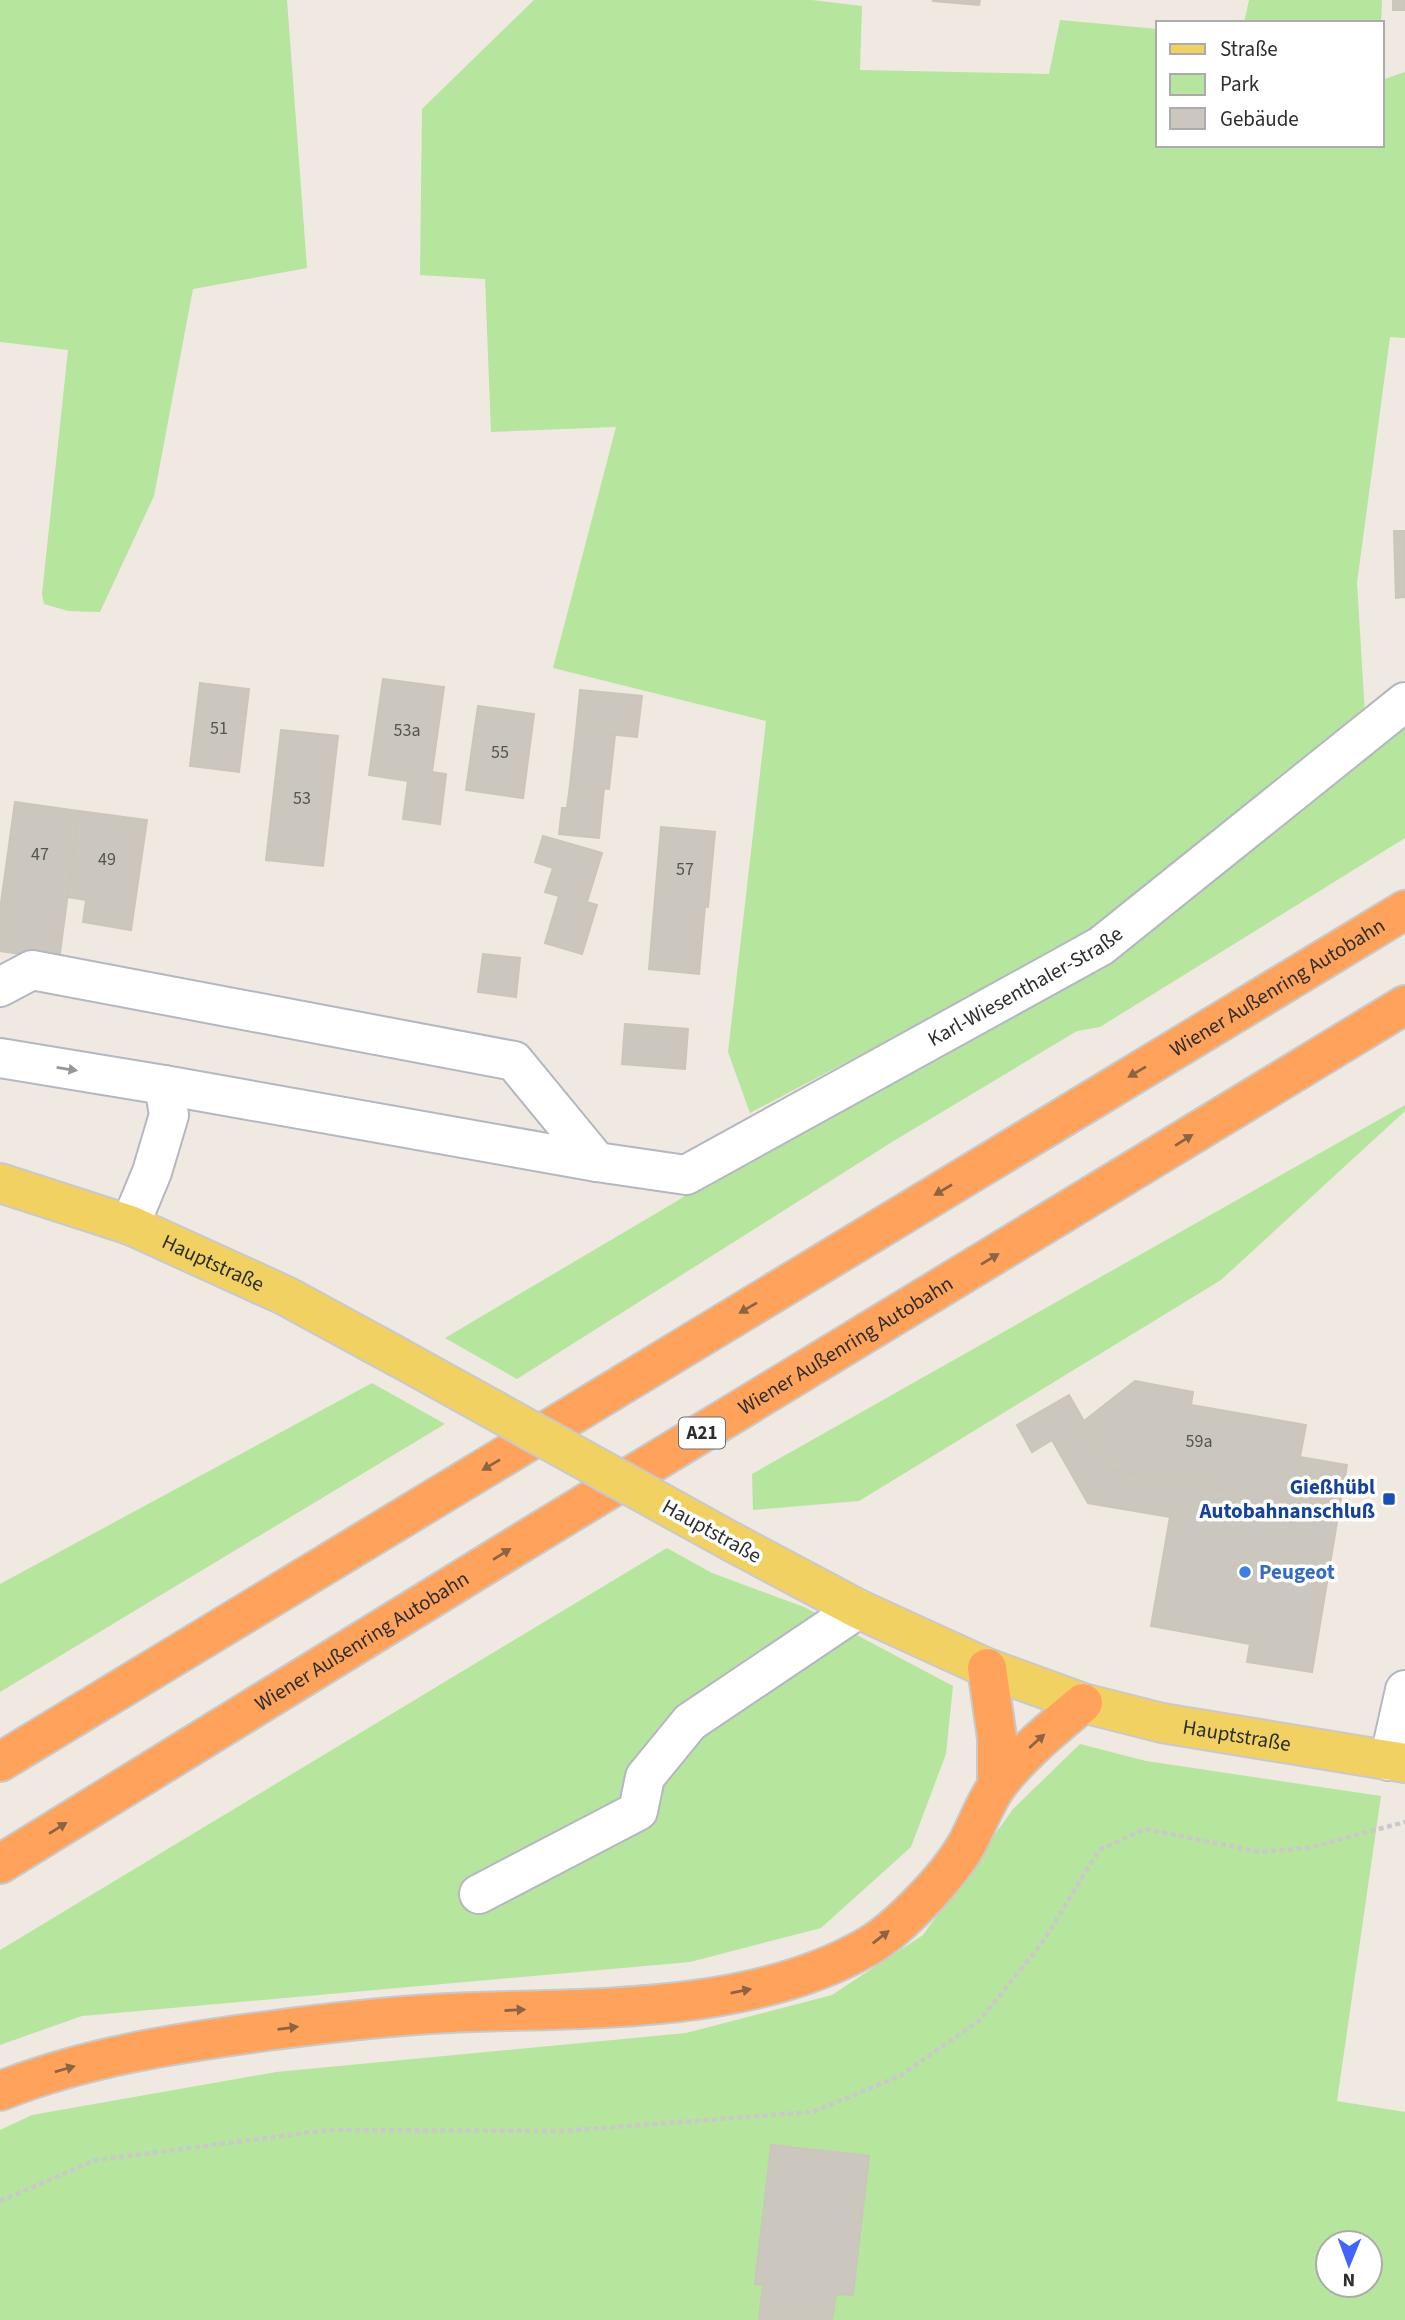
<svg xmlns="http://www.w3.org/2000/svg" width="1405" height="2320" font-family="'Source Sans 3',sans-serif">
	<rect width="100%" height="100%" fill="#efe9e1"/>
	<!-- green -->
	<path fill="#b6e59e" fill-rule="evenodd" d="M 0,0 L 287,0 L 307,268 L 193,289 L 154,496 L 100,612 L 68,611 L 44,604 L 42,594 L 68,350 L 0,342 Z
		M 534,0 L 812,0 L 862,6 L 860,70 L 1049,74 L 1060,20 L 1158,29 L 1158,145 L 1382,145 L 1382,80 L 1405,72 L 1405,338 L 1390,337 L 1357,583 L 1365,714 L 1405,700 L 1405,838 L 1100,1027 L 1077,1031 L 892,1142 L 517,1379 L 445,1338 L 677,1201 L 763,1146 L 949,1008 L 750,1113 L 728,1052 L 766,721 L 553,668 L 616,427 L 491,432 L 485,279 L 420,275 L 422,109 Z
		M 1249,0 L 1382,0 L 1381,23 L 1244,23 Z
		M 1405,1105 L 1405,1111 L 1221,1280 L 859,1501 L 753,1510 L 752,1474 Z
		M 372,1383 L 445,1424 L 0,1692 L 0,1584 Z
		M 667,1548 L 712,1573 L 804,1607 L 953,1686 L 946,1754 L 911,1847 L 821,1928 L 690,1962 L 82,2016 L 0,2045 L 0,1950 Z
		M 1080,1744 L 1146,1761 L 1381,1796 L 1337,2101 L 1405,2112 L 1405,2320 L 0,2320 L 0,2130 L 32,2115 L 276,2072 L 686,2033 L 832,1995 L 923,1935 L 1013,1809 ZM 1328,2243 L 1370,2243 L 1370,2285 L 1328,2285 Z"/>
	<!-- building -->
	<path fill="#cbc7bf" stroke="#cbc5ba" stroke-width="2" d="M 933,0 L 980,0 L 979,5 L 933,1 Z
		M 1393,0 L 1405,0 L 1405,10 L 1393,10 Z
		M 1394,531 L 1405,531 L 1405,597 L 1396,598 Z
		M 383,679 L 444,687 L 432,772 L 446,774 L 440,824 L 403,819 L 408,781 L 369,775 Z
		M 200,683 L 249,689 L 239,772 L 190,766 Z
		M 580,690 L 642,696 L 637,737 L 576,731 Z
		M 478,706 L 534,714 L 523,798 L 466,790 Z
		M 281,730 L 338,736 L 323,866 L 266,860 Z
		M 576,731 L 615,735 L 609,789 L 570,785 Z
		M 570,785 L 604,788 L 599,838 L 559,834 L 562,808 L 567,808 Z
		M 15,802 L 79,811 L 59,960 L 0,951 L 0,910 Z
		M 79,811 L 147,820 L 131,930 L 83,922 L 86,900 L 67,897 Z
		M 661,827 L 715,832 L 708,907 L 705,906 L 699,974 L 649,969 Z
		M 543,836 L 602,853 L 587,902 L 597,905 L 582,954 L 545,943 L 559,896 L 545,892 L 553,868 L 535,862 Z
		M 483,954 L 520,958 L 516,997 L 478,992 Z
		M 625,1024 L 688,1029 L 685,1069 L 622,1064 Z
		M 1135,1381 L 1193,1392 L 1191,1405 L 1306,1425 L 1300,1457 L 1347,1465 L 1339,1510 L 1112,1470 L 1084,1421 Z
		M 1069,1395 L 1112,1470 L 1339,1510 L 1312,1672 L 1247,1662 L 1250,1644 L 1151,1626 L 1170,1517 L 1088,1503 L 1052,1440 L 1032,1452 L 1017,1425 Z
		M 771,2145 L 869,2156 L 853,2295 L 836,2294 L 832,2320 L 759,2320 L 763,2285 L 755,2284 Z"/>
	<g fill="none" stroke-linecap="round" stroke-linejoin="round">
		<!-- minor casing -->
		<g stroke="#b4b7c1" stroke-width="42">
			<g id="minor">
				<path d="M 0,987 L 32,970 L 514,1061 L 597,1162 L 164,1085"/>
				<path d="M 0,1058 L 164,1085 L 169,1115 L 152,1172 L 130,1225"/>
				<path id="s1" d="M 597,1162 L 686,1175 L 1101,946 L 1405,702"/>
				<path d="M 1389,1761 L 1405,1690"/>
				<path d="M 479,1894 L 638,1811 L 645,1777 L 690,1722 L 858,1609"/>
			</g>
		</g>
		<!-- major casing -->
		<g stroke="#c9c9c9" stroke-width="42">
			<g id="major">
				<path id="s2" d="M 0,1183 L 130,1225 L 286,1296 L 398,1357"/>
				<path id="s3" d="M 732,1542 L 858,1609 L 987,1668 L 1083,1703 L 1162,1723 L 1405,1763"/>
			</g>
		</g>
		<!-- highway casing -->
		<g stroke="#c9c9c9" stroke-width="42">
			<g id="highway">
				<path d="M 987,1668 L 997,1738 L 997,1785"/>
				<path id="s4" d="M 0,1762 L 1405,910"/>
				<path id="s5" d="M 0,1864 L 534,1535 L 1405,1005"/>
				<path d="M 0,2091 C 86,2057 176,2043 267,2031 C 327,2023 388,2016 449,2013 C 585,2007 746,2016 867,1947 C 899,1929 950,1875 968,1842 C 978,1823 986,1800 999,1783 C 1023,1752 1053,1728 1083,1703"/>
			</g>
		</g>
		<!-- path -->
		<path stroke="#c9c9c9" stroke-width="4.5" stroke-dasharray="5 3.5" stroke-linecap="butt" d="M 0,2201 L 96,2160 L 329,2130 L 562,2131 L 812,2112 L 900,2076 L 980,2020 L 1044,1940 L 1099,1850 L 1145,1829 L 1260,1852 L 1308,1848 L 1405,1822"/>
		<!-- minor -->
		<use href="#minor" stroke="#fff" stroke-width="38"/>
		<!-- major -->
		<use href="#major" stroke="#f2d163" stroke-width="38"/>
		<!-- highway -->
		<use href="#highway" stroke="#ffa35c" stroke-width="38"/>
		<!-- major-bridge casing -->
		<g stroke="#c9c9c9" stroke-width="42" stroke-linecap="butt">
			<path id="major-bridge" d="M 398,1357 L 732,1542"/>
		</g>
		<!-- major-bridge -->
		<use href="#major-bridge" stroke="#f2d163" stroke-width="38"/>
	</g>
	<!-- one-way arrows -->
	<defs><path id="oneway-solid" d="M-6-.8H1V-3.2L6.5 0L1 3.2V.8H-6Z" transform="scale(1.75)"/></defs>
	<use fill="#969696" href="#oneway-solid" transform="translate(67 1069) rotate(9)"/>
	<g fill="#8c6343">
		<use href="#oneway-solid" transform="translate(1137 1072) rotate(149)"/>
		<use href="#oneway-solid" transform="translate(1184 1140) rotate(-32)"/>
		<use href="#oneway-solid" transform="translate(943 1190) rotate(149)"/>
		<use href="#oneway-solid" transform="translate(990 1259) rotate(-31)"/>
		<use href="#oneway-solid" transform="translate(748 1308) rotate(149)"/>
		<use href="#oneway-solid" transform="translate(491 1465) rotate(149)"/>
		<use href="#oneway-solid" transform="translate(502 1554) rotate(-32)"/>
		<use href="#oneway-solid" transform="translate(1037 1741) rotate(-42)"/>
		<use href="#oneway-solid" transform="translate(58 1828) rotate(-32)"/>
		<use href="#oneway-solid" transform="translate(881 1937) rotate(-38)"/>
		<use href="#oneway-solid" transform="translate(741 1991) rotate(-11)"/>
		<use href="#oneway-solid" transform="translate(515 2010) rotate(-3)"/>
		<use href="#oneway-solid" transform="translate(288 2028) rotate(-7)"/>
		<use href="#oneway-solid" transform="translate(65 2069) rotate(-16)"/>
	</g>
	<!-- markers -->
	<rect fill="#1a4fb4" stroke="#fff" stroke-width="2.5" x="1382" y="1492" width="14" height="14" rx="3.5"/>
	<circle fill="#3f7fe0" stroke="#fff" stroke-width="2.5" cx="1245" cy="1572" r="7"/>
	<g text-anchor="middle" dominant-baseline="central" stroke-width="7" stroke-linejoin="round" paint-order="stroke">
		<!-- number labels -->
		<g font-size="18" fill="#555452">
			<text x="219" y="728">51</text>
			<text x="407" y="730">53a</text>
			<text x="500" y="752">55</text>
			<text x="302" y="798">53</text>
			<text x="40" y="854">47</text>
			<text x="107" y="859">49</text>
			<text x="685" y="869">57</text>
			<text x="1199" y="1441">59a</text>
		</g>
		<!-- shield labels -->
		<rect fill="#fff" stroke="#6d6d6d" stroke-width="2" x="679" y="1417.5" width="46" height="31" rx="5"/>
		<g font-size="19" font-weight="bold" fill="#2e2e2e">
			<text x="702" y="1433">A21</text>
		</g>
		<!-- street labels -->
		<g font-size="21" fill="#2e2e2e" stroke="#fff">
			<text stroke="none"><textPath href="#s1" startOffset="478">Karl-Wiesenthaler-Straße</textPath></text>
			<text stroke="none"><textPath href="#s4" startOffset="1494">Wiener Außenring Autobahn</textPath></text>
			<text stroke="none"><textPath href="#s2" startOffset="228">Hauptstraße</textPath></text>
			<text stroke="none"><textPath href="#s5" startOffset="992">Wiener Außenring Autobahn</textPath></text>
			<text transform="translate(712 1531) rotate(29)">Hauptstraße</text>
			<text stroke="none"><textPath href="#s5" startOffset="425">Wiener Außenring Autobahn</textPath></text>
			<text stroke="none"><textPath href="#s3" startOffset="544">Hauptstraße</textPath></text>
		</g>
		<!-- transit labels -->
		<g font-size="21" font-weight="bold" fill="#164399" stroke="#fff" text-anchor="end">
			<text x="1375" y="1487">Gießhübl<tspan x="1375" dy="24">Autobahnanschluß</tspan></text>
		</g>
		<!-- shop labels -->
		<g font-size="21" font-weight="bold" fill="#366cbe" stroke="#fff" text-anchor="start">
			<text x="1259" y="1572">Peugeot</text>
		</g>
	</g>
	<!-- legend -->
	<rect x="1156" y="21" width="228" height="126" fill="#ffffff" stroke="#ababab" stroke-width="2"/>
	<rect x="1170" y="44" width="35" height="10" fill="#f2d163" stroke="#ababab" stroke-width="2"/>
	<text x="1220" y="56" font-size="21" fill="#2e2e2e">Straße</text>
	<rect x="1170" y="74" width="35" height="21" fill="#b6e59e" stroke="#ababab" stroke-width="2"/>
	<text x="1220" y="91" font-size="21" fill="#2e2e2e">Park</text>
	<rect x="1170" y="108" width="35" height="21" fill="#cbc7bf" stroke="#ababab" stroke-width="2"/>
	<text x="1220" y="126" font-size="21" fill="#2e2e2e">Gebäude</text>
	<!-- north arrow -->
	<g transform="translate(1349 2264) rotate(181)"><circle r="33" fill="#ffffff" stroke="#ababab" stroke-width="2"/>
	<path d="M0-5L12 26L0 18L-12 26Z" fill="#4264fb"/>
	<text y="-10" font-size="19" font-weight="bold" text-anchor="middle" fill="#2e2e2e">N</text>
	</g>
</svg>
